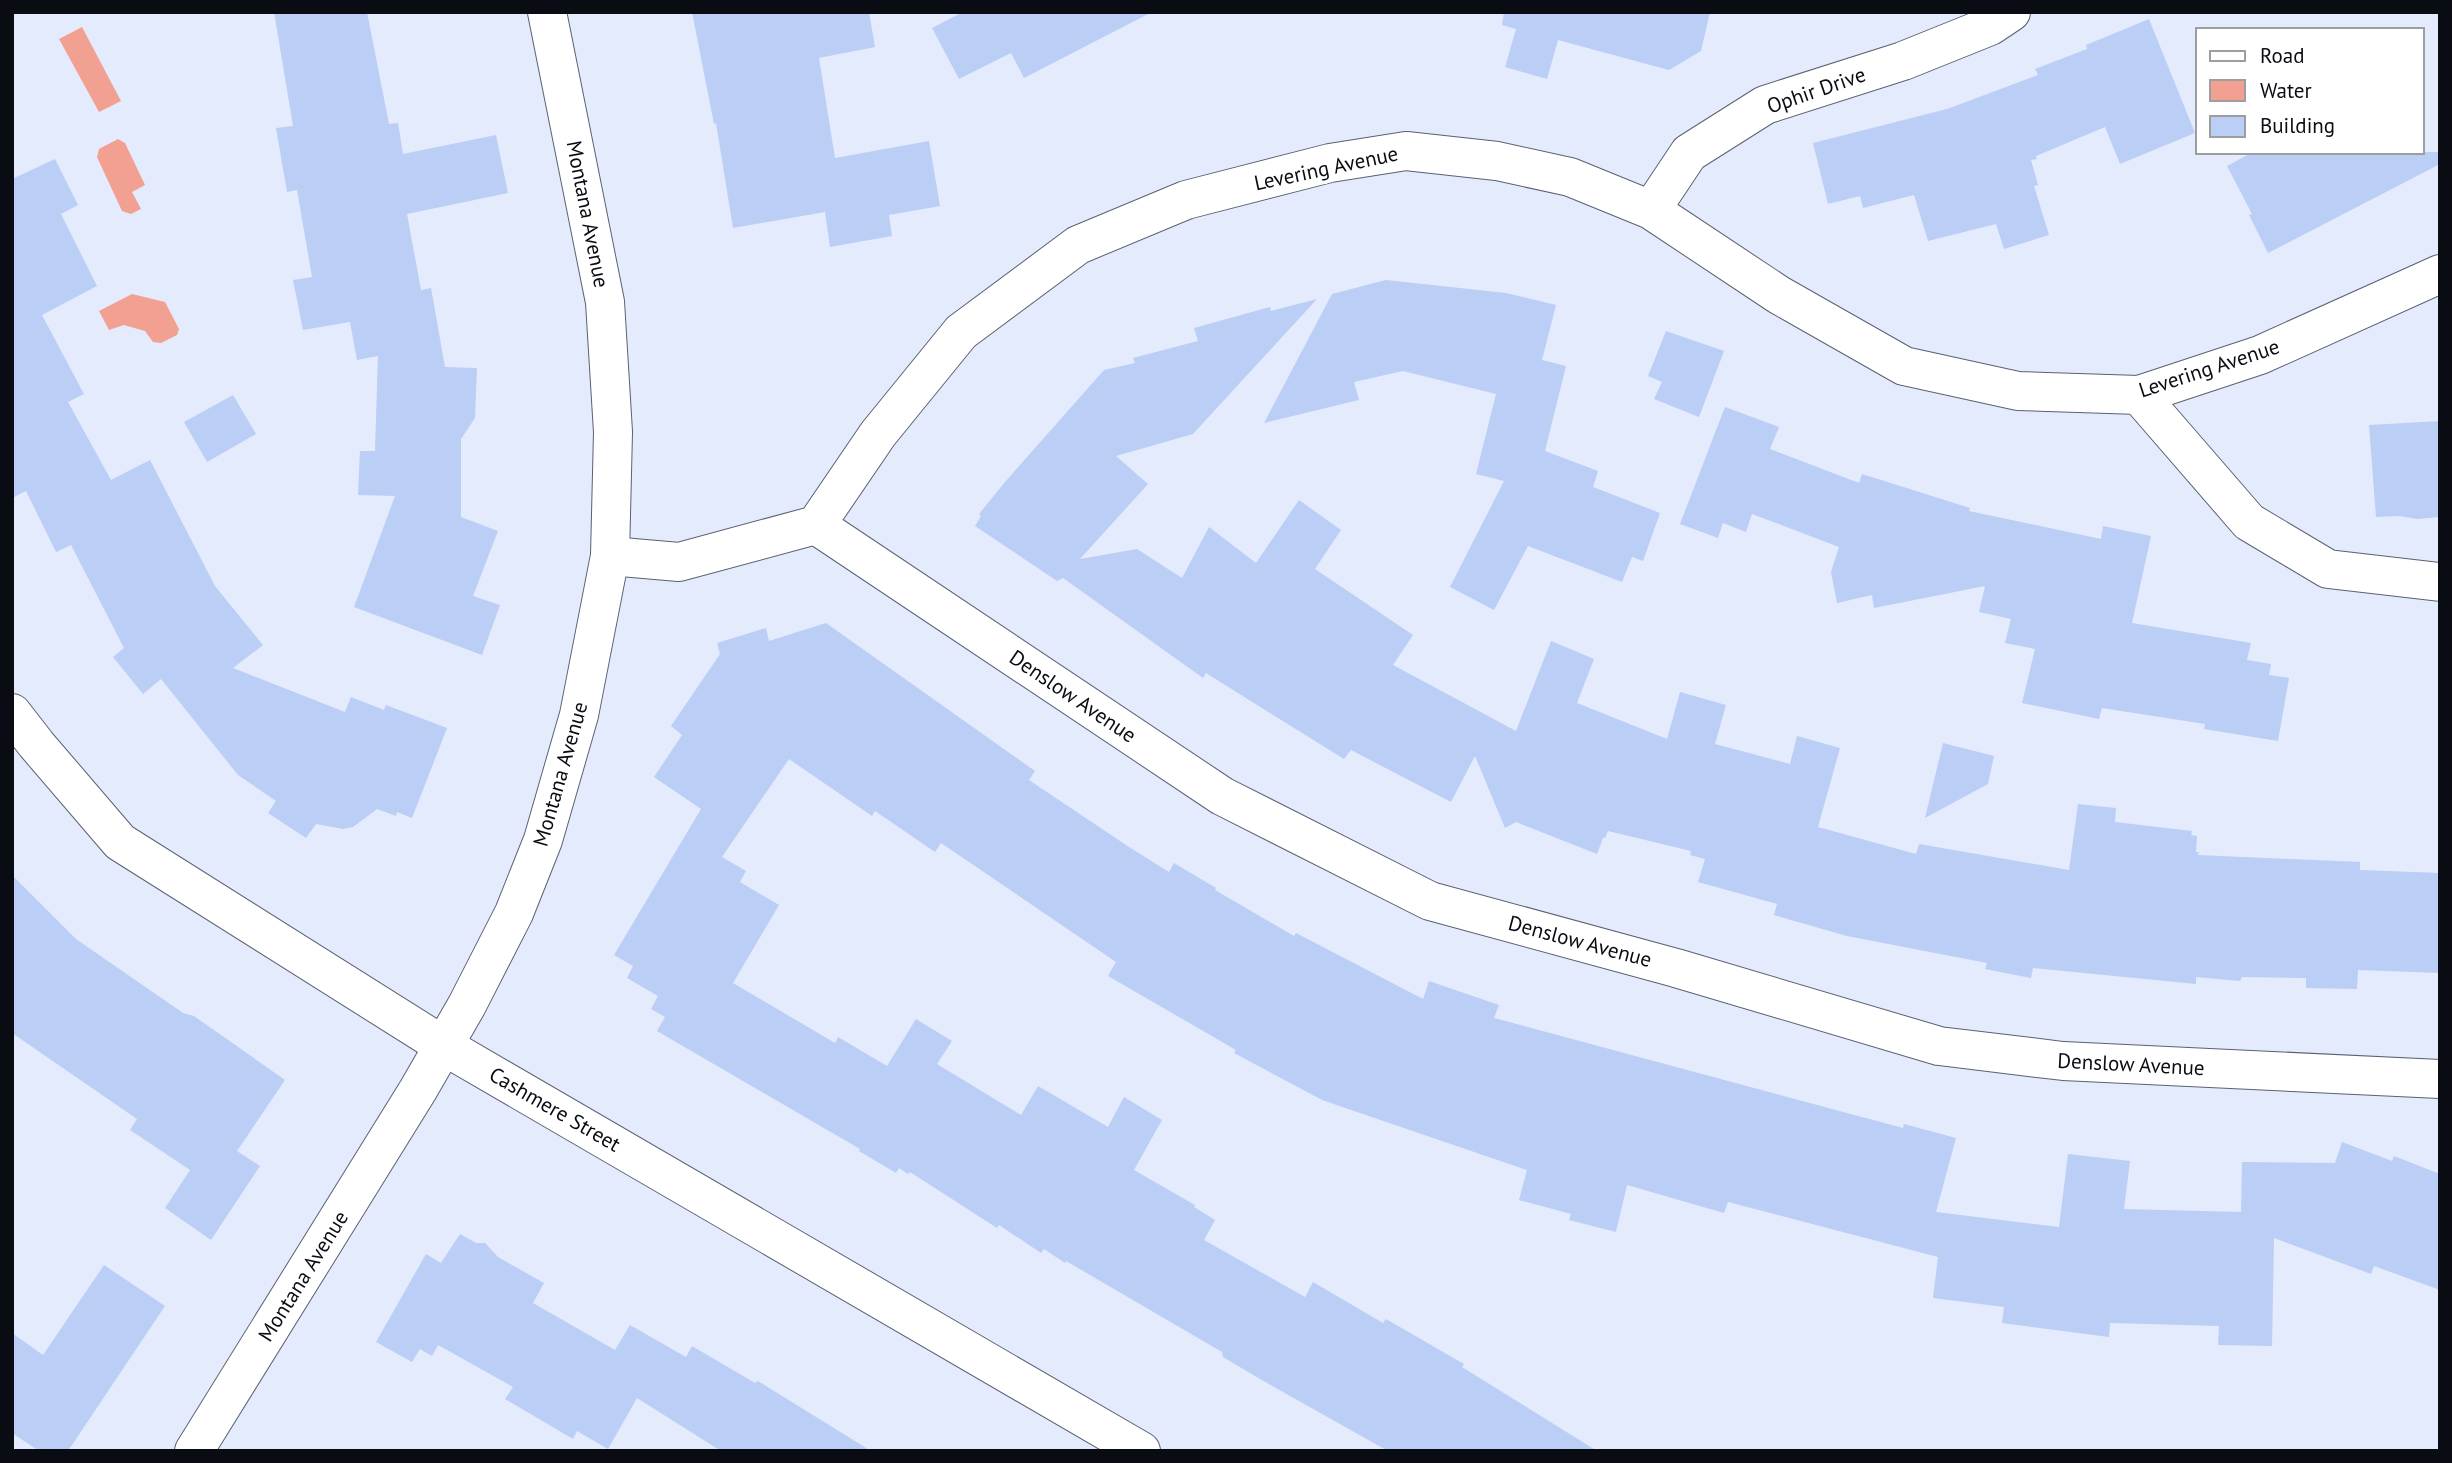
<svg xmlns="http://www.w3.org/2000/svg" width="2452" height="1463" font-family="'PT Sans',sans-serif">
	<rect width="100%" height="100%" fill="#e3ebfd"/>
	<!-- water -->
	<path fill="#f2a091" d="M 82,27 L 121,101 L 99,112 L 59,39 Z
		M 118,139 L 125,143 L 145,185 L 132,192 L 141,209 L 131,214 L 122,211 L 97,157 L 99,149 Z
		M 132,294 L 165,302 L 179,329 L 177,335 L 161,343 L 153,342 L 145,331 L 124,325 L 109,330 L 99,311 Z"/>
	<!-- building -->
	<path fill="#bbcef6" d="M 274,12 L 367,12 L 389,124 L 398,123 L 403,154 L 496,135 L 508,193 L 407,214 L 421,290 L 431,288 L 445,367 L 477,368 L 475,418 L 461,439 L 461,517 L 498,531 L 473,596 L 500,605 L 482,655 L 354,607 L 395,496 L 358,495 L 360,451 L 375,451 L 378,356 L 357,360 L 350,322 L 303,330 L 293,280 L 312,277 L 297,190 L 287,192 L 276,128 L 293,126 Z
		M 692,12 L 869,12 L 875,47 L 819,58 L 835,158 L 929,141 L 940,206 L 889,215 L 892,236 L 830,247 L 825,212 L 733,228 L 716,123 L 714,124 Z
		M 963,12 L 1152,12 L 1024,78 L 1011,53 L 959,79 L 932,28 Z
		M 1504,12 L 1710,12 L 1701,51 L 1669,70 L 1558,40 L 1547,79 L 1505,67 L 1516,29 L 1502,25 Z
		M 2149,19 L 2195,133 L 2120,164 L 2105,127 L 2036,156 L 2037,159 L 2031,160 L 2038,185 L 2034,186 L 2049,235 L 2004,249 L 1996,224 L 1928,241 L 1914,195 L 1863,208 L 1860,196 L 1828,204 L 1813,143 L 1947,109 L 2038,75 L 2035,69 L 2087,49 L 2086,45 Z
		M 2253,152 L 2440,152 L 2440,164 L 2268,253 L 2249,215 L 2252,214 L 2227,166 Z
		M 55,159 L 78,205 L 61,214 L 97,286 L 42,315 L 84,394 L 68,402 L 111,480 L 150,460 L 215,586 L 263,645 L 233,668 L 345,712 L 351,697 L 384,710 L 386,705 L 447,728 L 412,818 L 397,812 L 396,816 L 377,809 L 353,827 L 343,829 L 316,824 L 306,838 L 268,813 L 276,801 L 238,775 L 161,679 L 143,694 L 113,657 L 124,648 L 71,545 L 56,552 L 26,491 L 12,498 L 12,179 Z
		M 1386,280 L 1506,293 L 1556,305 L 1542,360 L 1566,366 L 1545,451 L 1598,471 L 1593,487 L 1660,513 L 1643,561 L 1632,557 L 1622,582 L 1528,546 L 1494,610 L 1450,587 L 1504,481 L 1476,474 L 1496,394 L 1403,371 L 1354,382 L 1359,400 L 1264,423 L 1332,294 Z
		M 1317,299 L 1193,434 L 1116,456 L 1148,484 L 1080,559 L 1137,549 L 1182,578 L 1209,527 L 1256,563 L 1299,500 L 1341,530 L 1315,569 L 1413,635 L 1393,665 L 1516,731 L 1551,641 L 1594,659 L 1577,703 L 1667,739 L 1680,692 L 1726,705 L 1715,744 L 1790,764 L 1797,736 L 1840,748 L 1818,827 L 1916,854 L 1919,844 L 2069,870 L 2078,804 L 2116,808 L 2115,822 L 2192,831 L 2191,835 L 2197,836 L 2196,852 L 2199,852 L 2198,855 L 2360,862 L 2360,870 L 2440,873 L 2440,973 L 2358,970 L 2357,989 L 2306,988 L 2306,978 L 2242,977 L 2240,981 L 2196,977 L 2196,984 L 2033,968 L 2031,978 L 1985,969 L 1987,963 L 1847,936 L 1774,915 L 1777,904 L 1698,882 L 1705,859 L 1690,855 L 1691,851 L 1608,831 L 1605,838 L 1603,838 L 1597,854 L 1516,822 L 1505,828 L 1475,756 L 1451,802 L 1351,750 L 1344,759 L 1206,673 L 1203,678 L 1063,578 L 1057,581 L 975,526 L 981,516 L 979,514 L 1005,482 L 1104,370 L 1135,363 L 1133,358 L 1198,341 L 1194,328 L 1270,307 L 1271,311 Z
		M 1666,331 L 1724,351 L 1699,417 L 1654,399 L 1662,382 L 1648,376 Z
		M 233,395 L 256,434 L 207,462 L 184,422 Z
		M 1725,407 L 1779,427 L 1770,449 L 1859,483 L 1862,474 L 1970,508 L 1969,511 L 2101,539 L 2103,526 L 2151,536 L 2132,623 L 2251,643 L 2247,660 L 2271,664 L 2269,675 L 2289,678 L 2278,741 L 2204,729 L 2205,724 L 2102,708 L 2099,719 L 2022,703 L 2035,649 L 2005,643 L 2011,619 L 1979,612 L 1985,586 L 1874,608 L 1872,595 L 1837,603 L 1831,572 L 1839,547 L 1752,514 L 1746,532 L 1723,523 L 1718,538 L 1680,524 Z
		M 2440,421 L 2440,517 L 2417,519 L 2399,516 L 2376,517 L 2369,425 Z
		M 826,623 L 1035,771 L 1029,780 L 1129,847 L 1169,872 L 1174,863 L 1216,888 L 1215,890 L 1294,936 L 1296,933 L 1423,999 L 1429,981 L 1499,1005 L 1494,1018 L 1903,1128 L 1904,1124 L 1956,1138 L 1936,1212 L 2059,1227 L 2068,1154 L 2130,1161 L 2124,1209 L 2241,1212 L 2242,1162 L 2335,1163 L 2342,1142 L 2392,1161 L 2394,1156 L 2440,1174 L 2440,1290 L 2374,1266 L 2371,1274 L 2274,1238 L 2272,1346 L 2218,1345 L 2219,1326 L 2110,1323 L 2109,1337 L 2002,1323 L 2004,1307 L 1933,1298 L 1938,1257 L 1728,1202 L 1724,1213 L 1627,1185 L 1616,1232 L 1569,1220 L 1571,1214 L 1519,1200 L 1527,1170 L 1322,1100 L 1234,1053 L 1236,1050 L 1108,976 L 1116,962 L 941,843 L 935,852 L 875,811 L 872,816 L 789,759 L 722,857 L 746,871 L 740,882 L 779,905 L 733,983 L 835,1043 L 838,1037 L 887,1066 L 916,1019 L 952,1041 L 937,1064 L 1021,1115 L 1038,1086 L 1108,1127 L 1124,1097 L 1162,1120 L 1134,1170 L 1195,1205 L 1194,1207 L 1215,1220 L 1204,1240 L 1305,1297 L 1313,1282 L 1383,1323 L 1386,1319 L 1464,1364 L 1462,1367 L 1597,1451 L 1388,1451 L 1260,1379 L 1223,1357 L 1222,1352 L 1066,1261 L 1065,1263 L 1044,1249 L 1041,1253 L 999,1225 L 997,1228 L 910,1172 L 908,1174 L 899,1168 L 896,1173 L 859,1151 L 860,1149 L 657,1031 L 665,1017 L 651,1009 L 658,996 L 627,978 L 633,966 L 614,955 L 701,809 L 654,777 L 682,735 L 671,726 L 720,654 L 717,643 L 766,628 L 769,641 Z
		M 1943,743 L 1994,756 L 1988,784 L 1925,818 Z
		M 12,875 L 76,939 L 183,1013 L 194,1016 L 285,1080 L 237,1151 L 260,1166 L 211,1240 L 165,1208 L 190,1170 L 130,1130 L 137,1119 L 12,1033 Z
		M 460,1234 L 476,1243 L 485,1243 L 498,1257 L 544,1283 L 533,1303 L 615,1350 L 630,1325 L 686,1357 L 692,1346 L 755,1383 L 758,1381 L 871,1451 L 721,1451 L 637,1398 L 608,1449 L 577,1431 L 573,1439 L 505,1399 L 513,1387 L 438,1345 L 432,1356 L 420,1349 L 412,1362 L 376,1342 L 426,1254 L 441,1263 Z
		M 104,1265 L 165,1306 L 68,1451 L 39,1451 L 12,1433 L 12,1333 L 43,1355 Z"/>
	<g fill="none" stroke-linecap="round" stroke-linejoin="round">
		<!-- minor casing -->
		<g stroke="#5a6170" stroke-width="40">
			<path id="minor" d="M 1651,210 L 1689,153 L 1765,105 L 1903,61 L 1990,26 L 2011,12
				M 2139,395 L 2249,522 L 2328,569 L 2440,582
				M 816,525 L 1222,796 L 1430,901 L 1676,968 L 1939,1046 L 2063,1061 L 2440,1079
				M 610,556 L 679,562 L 816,525 L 878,434 L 961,332 L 1078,245 L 1186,200 L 1330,163 L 1406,151 L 1497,161 L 1570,177 L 1651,210 L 1779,295 L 1904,366 L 2018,391 L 2139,395 L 2260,355 L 2440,274
				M 12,713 L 36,744 L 120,842 L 444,1046 L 1141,1451"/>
		</g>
		<!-- tertiary casing -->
		<g stroke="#5a6170" stroke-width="40">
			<path id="tertiary" d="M 194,1451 L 418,1090 L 467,1005 L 514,913 L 543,840 L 579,715 L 610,556 L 613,432 L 605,302 L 547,12"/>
		</g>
		<!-- minor -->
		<use href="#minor" stroke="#fff" stroke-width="38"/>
		<!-- tertiary -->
		<use href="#tertiary" stroke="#fff" stroke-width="38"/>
	</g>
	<g text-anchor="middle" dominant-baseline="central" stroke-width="7" stroke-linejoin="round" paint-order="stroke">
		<!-- street labels -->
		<g font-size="21" fill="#090c12" stroke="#fff">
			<text transform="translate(1816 90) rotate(-19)">Ophir Drive</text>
			<text transform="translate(1326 168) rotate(-12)">Levering Avenue</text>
			<text transform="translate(588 214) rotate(79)">Montana Avenue</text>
			<text transform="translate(2209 368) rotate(-18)">Levering Avenue</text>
			<text transform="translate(1073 696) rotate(34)">Denslow Avenue</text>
			<text transform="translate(560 774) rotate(-74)">Montana Avenue</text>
			<text transform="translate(1580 941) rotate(15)">Denslow Avenue</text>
			<text transform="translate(2131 1064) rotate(3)">Denslow Avenue</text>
			<text transform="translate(555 1109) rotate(30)">Cashmere Street</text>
			<text transform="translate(303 1276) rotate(-58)">Montana Avenue</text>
		</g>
	</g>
	<!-- border -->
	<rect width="2452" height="1463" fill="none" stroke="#090c12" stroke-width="28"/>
	<!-- legend -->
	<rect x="2196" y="28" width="228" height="126" fill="#ffffff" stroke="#9d9ea0" stroke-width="2"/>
	<rect x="2210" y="51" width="35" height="10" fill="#ffffff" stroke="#9d9ea0" stroke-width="2"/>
	<text x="2260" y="63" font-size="21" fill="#090c12">Road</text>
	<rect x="2210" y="80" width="35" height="21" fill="#f2a091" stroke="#9d9ea0" stroke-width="2"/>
	<text x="2260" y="98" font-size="21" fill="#090c12">Water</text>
	<rect x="2210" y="116" width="35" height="21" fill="#bbcef6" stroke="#9d9ea0" stroke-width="2"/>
	<text x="2260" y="133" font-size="21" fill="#090c12">Building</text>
</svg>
